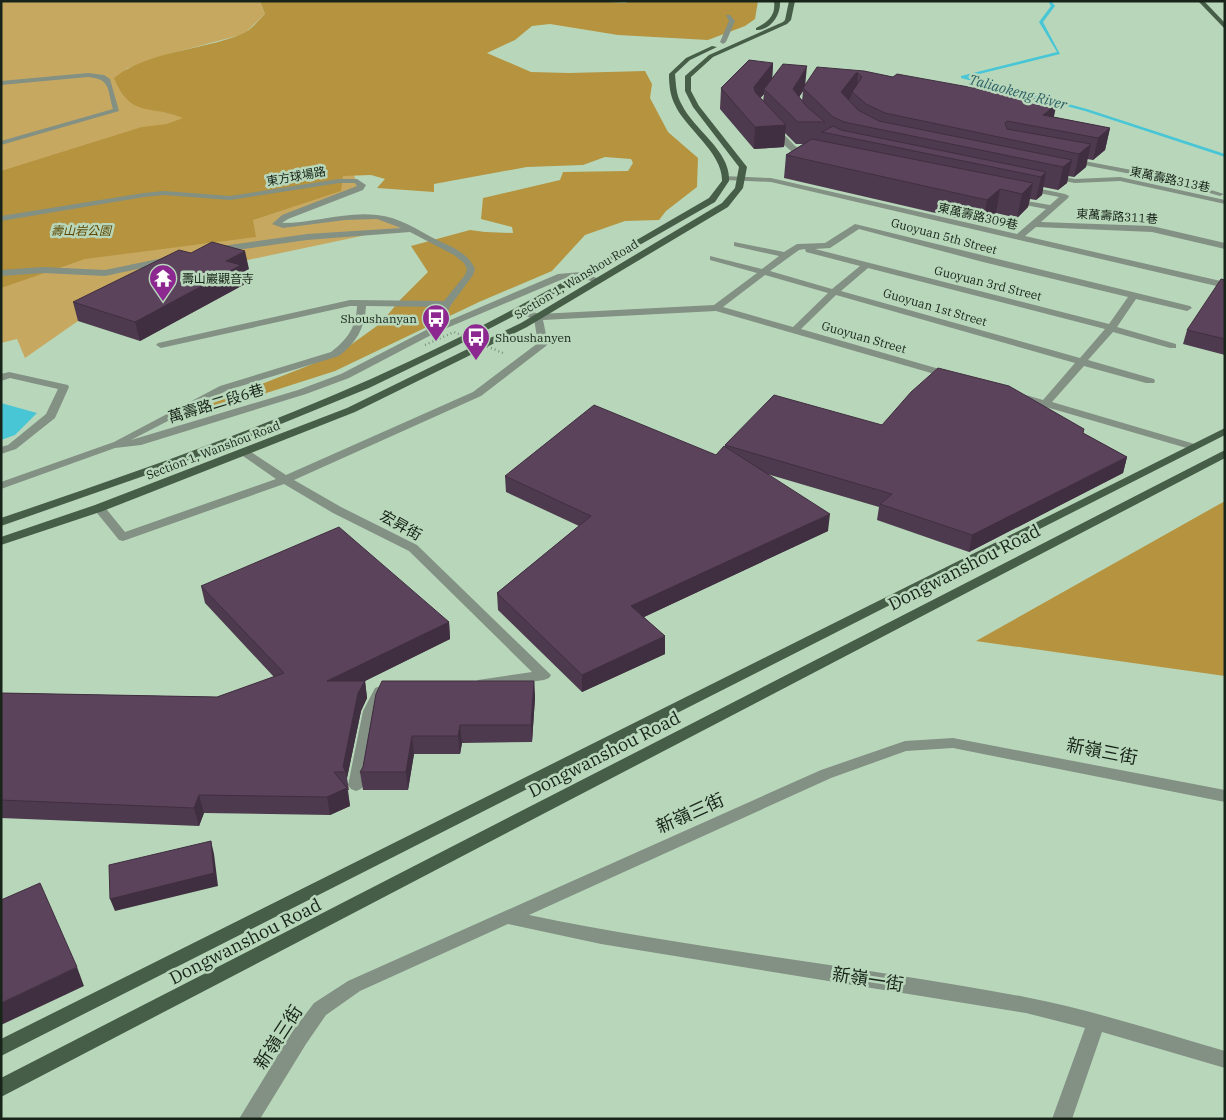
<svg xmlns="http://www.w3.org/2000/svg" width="1226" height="1120" font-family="'IBM Plex Serif','Noto Sans TC',serif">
	<rect width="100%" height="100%" fill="#b8d7ba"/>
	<!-- green -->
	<path fill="#c7a860" d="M 1,1 L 260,1 L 265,14 L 244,34 L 169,54 L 126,69 L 184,118 L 352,169 L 356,181 L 362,185 L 276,224 C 312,225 350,212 386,219 C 392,220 398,224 404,227 L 229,264 L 78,321 L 25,358 L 17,339 L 1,343 Z"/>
	<!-- forest -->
	<path fill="#b5933f" d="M 260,1 L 594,1 L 625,3 L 630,1 L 758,1 L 755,19 L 745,26 L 708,40 L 618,35 L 550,24 L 532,26 L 515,40 L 487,53 L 531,72 L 569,73 L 645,71 L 652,84 L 650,98 L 668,132 L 698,158 L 697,187 L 666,211 L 659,220 L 625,221 L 585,235 L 552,271 L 479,302 L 335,371 L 173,423 L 185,414 L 338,354 L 381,323 L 400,300 L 428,272 L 411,246 L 470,230 L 485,232 L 513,233 L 512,227 L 481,219 L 483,198 L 560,180 L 563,172 L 628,171 L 633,163 L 631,159 L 605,157 L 583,165 L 527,167 L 434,184 L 434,192 L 377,188 L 385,179 L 371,175 L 343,176 L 341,191 L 253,220 L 256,237 L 85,259 L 1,288 L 1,171 L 142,127 L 167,124 L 183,118 C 150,104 131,119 114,78 C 150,50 201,51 242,34 C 250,31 258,21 265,14 Z
		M 1225,501 L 1225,676 L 976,641 Z"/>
	<!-- water -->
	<path fill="#49c6d5" d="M 1,403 L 37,413 L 15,435 L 1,440 Z"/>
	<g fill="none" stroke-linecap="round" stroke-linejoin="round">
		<!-- stream -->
		<path fill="#49c6d5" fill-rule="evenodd" d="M 1048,1 L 1051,1 L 1055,6 L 1043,22 L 1060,54 L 967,77 L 1087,109 L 1225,154 L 1225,157 L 1085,111 L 961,78 L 961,76 L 1057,52 L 1039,22 L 1051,6 Z"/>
		<!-- minor -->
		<path fill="#839084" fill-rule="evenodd" d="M 726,15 L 730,15 L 735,21 L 726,42 L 723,44 L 720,42 L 729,21 Z
			M 88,73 L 104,75 L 110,79 L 119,111 L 1,145 L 1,141 L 113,109 C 107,89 111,79 88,77 L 1,85 L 1,81 Z
			M 770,126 L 776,126 L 795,146 L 812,155 L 812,159 C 795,160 781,141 770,130 Z
			M 1068,158 L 1169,177 L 1224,194 L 1220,196 L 1168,181 L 1068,162 Z
			M 1047,174 L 1075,179 L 1120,177 L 1225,200 L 1225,204 L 1120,181 L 1075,183 L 1047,178 Z
			M 723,176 L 771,178 L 1017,234 L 1046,209 L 1009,202 L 1009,198 L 1050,205 L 1059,197 L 1024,190 L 1024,186 L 1027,186 L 1065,194 L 1069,196 L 1068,198 L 1041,222 L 1152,226 L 1225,243 L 1225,249 L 1152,232 L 1036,227 L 1025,236 L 1225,282 L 1225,288 L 771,182 L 726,180 L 723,180 Z
			M 339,179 L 357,179 L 366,185 L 363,190 L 288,219 L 282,223 C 314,223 346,211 377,215 C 399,217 418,230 437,240 C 452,247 468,253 475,269 L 473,275 L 451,305 L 441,324 L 558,274 L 581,272 L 602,280 L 598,283 L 581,278 L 563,279 L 435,333 L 349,378 L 306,394 L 141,445 L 115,448 L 1,489 L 1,482 L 114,442 L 220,386 L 331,352 C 348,339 356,327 357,306 L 350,306 L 161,348 L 156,345 L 158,343 L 350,300 L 444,301 L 465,275 L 467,269 L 464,263 L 454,255 L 410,232 L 307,240 L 215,253 L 211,250 L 215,247 L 307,234 L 401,228 L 377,219 L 345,220 L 283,228 L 272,224 L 282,215 L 357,186 L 355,183 L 339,183 L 230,200 L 164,195 L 144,197 L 1,221 L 1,216 L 144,193 L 164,191 L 230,196 ZM 366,306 L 441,307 L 428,329 L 341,374 L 298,390 L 131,440 L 228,390 L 339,356 C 356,343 365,328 366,306 Z
			M 855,224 L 1190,306 L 1192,308 L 1187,311 L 1136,299 L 1117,327 L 1176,344 L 1176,348 L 1170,348 L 1113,332 L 1088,360 L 1154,379 L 1155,381 L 1154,383 L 1146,383 L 1084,366 L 1052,402 L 1198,445 L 1200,447 L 1194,450 L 1190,449 L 1015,398 L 1014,396 L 1019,393 L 1043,400 L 1075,363 L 836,295 L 801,329 L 953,373 L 954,375 L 953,377 L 945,377 L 716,311 L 543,320 L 548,344 L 546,346 L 481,396 L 294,480 L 341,507 L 417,545 L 551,675 L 549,678 L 544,680 L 483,688 L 478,686 L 476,683 L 478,680 L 532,672 L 409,551 L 333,513 L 284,484 L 123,541 L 119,540 L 93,508 L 95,505 L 103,505 L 125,532 L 276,479 L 240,454 L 238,452 L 240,450 L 248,450 L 286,475 L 473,392 L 538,343 L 534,319 L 517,313 L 517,309 L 520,308 L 539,314 L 714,305 L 757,273 L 710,260 L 710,256 L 762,269 L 779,256 L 734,246 L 734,242 L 784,252 L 797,244 L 825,243 ZM 859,229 L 983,262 L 1128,297 L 1109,324 L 815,249 L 830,248 ZM 805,249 L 806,252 L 860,266 L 832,289 L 770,271 L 799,250 ZM 868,268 L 1105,329 L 1080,358 L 841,291 ZM 765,275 L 828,293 L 793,327 L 723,307 Z
			M 163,258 L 167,261 L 166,263 L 105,276 L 43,273 L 1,276 L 1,270 L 43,267 L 105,270 Z
			M 9,372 L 68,385 L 69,387 L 55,418 L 16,449 L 1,454 L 1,447 L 8,445 L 46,414 L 58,389 L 10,378 L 1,381 L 1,374 Z
			M 383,685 L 388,687 L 390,690 L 385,694 L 377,711 L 364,785 L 361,789 L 356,791 L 351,789 L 348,785 L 363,711 L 375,688 Z
			M 953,738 L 1225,790 L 1225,802 L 953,748 L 906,751 L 831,778 L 529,915 C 693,949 860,966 1025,997 C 1092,1010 1159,1032 1225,1051 L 1225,1068 L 1102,1032 L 1072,1119 L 1052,1119 L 1085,1028 L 1026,1013 L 601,944 L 508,924 L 360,991 L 326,1015 L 306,1044 L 260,1119 L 239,1119 L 292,1032 L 314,1003 L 348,981 L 821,770 L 905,741 Z"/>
		<!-- major -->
		<path fill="#465d47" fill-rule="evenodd" d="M 774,1 L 780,1 C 781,15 771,30 756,30 L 756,28 C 768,22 776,16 774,1 Z
			M 789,1 L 795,1 L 791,20 L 787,24 L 713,57 L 691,77 L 691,91 L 699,106 L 747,167 L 743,188 L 728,207 L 527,327 L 355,412 L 103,511 L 1,545 L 1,537 L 95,505 L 347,408 L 521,323 L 722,203 L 735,188 L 739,167 L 693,107 L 685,91 L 685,76 L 709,55 L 783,22 L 785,20 Z
			M 1198,1 L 1204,1 L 1225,23 L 1225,29 Z
			M 712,46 L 717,47 L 690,60 L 675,74 C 676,85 676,95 682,105 C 694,130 731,151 729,181 L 715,202 L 531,307 L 456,346 L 369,388 L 215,451 L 1,526 L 1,518 C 140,471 278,423 410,361 C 513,313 611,255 709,198 L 722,181 C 723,153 686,129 675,105 C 670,95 669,85 669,74 L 686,58 Z
			M 1225,428 L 1225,435 L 1,1056 L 1,1039 Z
			M 1225,450 L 1225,458 L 1,1097 L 1,1078 Z"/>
		<!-- path-bridge -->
		<path stroke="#7c947e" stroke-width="2.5" stroke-dasharray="1 3" stroke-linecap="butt" d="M 425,345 L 454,332 L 505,354"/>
	</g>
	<!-- wall -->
	<path fill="#4e3a4e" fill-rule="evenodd" d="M 773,63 L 772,78 L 805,84 L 864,71 L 1054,117 L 1110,128 L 1105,150 L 1093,160 L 1087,159 L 1086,167 L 1074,177 L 1068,176 L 1067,183 L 1058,190 L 1043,187 L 1042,195 L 1036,200 L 1030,199 L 1028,207 L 1017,218 L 996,213 L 983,224 L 784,178 L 786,155 L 803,144 L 796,144 L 785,133 L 784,147 L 754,149 L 720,109 L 721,88 ZM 803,91 L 802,101 L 799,97 ZM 764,94 L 763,101 L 760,98 Z
		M 249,269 L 243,272 L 245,284 L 140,341 L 78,321 L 73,302 Z
		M 1225,280 L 1225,355 L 1183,344 L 1187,330 Z
		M 882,425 L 1083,433 L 1127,457 L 1123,473 L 969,552 L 877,520 L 879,507 L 767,474 L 828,531 L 644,617 L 665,654 L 582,692 L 498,610 L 497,593 L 579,526 L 506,492 L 505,476 L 716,455 L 725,446 L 725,445 Z
		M 201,586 L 449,622 L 450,639 L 365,681 L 367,698 L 361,711 L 347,778 L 349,790 L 348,790 L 350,806 L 330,815 L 204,813 L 199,826 L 1,818 L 1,693 L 217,697 L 274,677 L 205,603 Z
		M 534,681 L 535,698 L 532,742 L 462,743 L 460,754 L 414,754 L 408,790 L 363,790 L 360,772 L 363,767 L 376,694 Z"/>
	<!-- shaded-wall -->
	<path fill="#402f40" d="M 773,63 L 772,83 L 764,89 L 764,94 L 752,108 L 754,87 Z
		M 807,66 L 805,87 L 803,88 L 803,91 L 791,110 L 793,89 Z
		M 856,73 L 858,73 L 856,93 L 854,94 L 852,92 L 851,97 L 839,113 L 841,92 Z
		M 1057,103 L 1052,125 L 1043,115 Z
		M 786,125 L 784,147 L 754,149 L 755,127 Z
		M 1110,128 L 1105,150 L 1093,160 L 1098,138 Z
		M 1091,144 L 1086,167 L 1074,177 L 1079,154 Z
		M 1072,160 L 1067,183 L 1058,190 L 1063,167 Z
		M 1046,172 L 1042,195 L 1036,200 L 1041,177 Z
		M 1033,183 L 1028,207 L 1017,218 L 1022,194 Z
		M 1000,189 L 996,213 L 983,224 L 987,200 Z
		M 245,251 L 249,269 L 243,272 L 245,284 L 140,341 L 135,322 L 226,261 Z
		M 1127,457 L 1123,473 L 969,552 L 972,535 Z
		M 830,514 L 828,531 L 631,623 L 631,606 Z
		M 449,622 L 450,639 L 365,681 L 367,698 L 361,711 L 347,778 L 346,772 L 343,767 L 327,681 Z
		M 665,636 L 665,654 L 582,692 L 582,675 Z
		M 534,681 L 535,698 L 532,742 L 531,725 Z
		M 460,725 L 462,743 L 460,754 L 458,736 Z
		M 412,736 L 414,754 L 408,790 L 406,772 Z
		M 347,788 L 350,806 L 330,815 L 327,797 Z
		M 199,795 L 204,813 L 199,826 L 194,808 Z
		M 211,841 L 214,854 L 218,886 L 115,911 L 110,899 Z
		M 77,967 L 84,986 L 1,1025 L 1,1003 Z"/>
	<!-- building -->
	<path fill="#5b435b" stroke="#402f40" d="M 749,60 L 773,63 L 754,87 L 755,92 L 786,125 L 755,127 L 721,88 Z
		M 783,64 L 807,66 L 793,89 L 807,107 L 825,122 L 798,122 L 764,89 Z
		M 817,67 L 864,71 L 893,77 L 897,74 L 1057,103 L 1043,115 L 1110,128 L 1098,138 L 1007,121 L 1005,123 L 1007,129 L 1091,144 L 1079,154 L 885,113 L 866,104 L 852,92 L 862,77 L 858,73 L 856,73 L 841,92 L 858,110 L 879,121 L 1072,160 L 1063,167 L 844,122 L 833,117 L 803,88 Z
		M 833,126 L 841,130 L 1046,172 L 1041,177 L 822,132 Z
		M 812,139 L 1033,183 L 1022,194 L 1000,189 L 987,200 L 786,155 Z
		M 212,242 L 245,251 L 226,261 L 241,265 L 135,322 L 73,302 L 179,250 L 191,253 Z
		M 1221,279 L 1225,280 L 1225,339 L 1187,330 Z
		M 938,368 L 1009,386 L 1084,429 L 1083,433 L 1127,457 L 972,535 L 880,504 L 892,494 L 725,445 L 774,395 L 882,425 L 911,392 Z
		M 594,405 L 716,455 L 724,446 L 830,514 L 631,606 L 665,636 L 582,675 L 497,593 L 591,516 L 505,476 Z
		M 339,527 L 449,622 L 327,681 L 365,681 L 358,693 L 343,767 L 346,772 L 334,772 L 347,788 L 327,797 L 199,795 L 194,808 L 1,800 L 1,693 L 217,697 L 284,673 L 201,586 Z
		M 382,681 L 534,681 L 531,725 L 460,725 L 458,736 L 412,736 L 406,772 L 360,772 L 363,767 L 376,694 Z
		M 211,841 L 214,873 L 110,899 L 109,865 Z
		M 40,883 L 77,967 L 1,1003 L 1,900 Z"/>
	<!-- icons -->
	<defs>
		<g id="temple-pin" transform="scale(1.4375)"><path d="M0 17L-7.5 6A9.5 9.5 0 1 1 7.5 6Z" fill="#8c2890" stroke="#b8d7ba"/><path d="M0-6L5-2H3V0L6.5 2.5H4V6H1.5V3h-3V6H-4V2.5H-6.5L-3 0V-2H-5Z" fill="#fff"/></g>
		<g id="bus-pin" transform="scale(1.4375)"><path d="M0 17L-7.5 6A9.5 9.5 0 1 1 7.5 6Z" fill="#8c2890" stroke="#b8d7ba"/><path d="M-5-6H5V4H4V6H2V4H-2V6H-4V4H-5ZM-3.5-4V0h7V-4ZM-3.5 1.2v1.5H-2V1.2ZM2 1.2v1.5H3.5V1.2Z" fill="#fff"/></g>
	</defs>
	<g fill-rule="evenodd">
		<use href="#temple-pin" x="163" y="278"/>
		<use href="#bus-pin" x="436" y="318"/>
		<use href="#bus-pin" x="476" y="337"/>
	</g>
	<g text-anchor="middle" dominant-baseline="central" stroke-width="5" stroke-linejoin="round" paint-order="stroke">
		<!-- far-street labels -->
		<g font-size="12" fill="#182419" stroke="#b8d7ba">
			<text transform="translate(296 176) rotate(-10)">東方球場路</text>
			<text transform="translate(1170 179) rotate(12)">東萬壽路313巷</text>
			<text transform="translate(978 216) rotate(13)">東萬壽路309巷</text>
			<text transform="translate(1117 216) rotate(4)">東萬壽路311巷</text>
			<text transform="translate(944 236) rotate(15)">Guoyuan 5th Street</text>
			<text transform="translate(576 279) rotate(-31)">Section 1, Wanshou Road</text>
			<text transform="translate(988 283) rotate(14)">Guoyuan 3rd Street</text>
			<text transform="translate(935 307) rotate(16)">Guoyuan 1st Street</text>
			<text transform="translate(864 337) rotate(16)">Guoyuan Street</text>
			<text transform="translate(213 450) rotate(-21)">Section 1, Wanshou Road</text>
		</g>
		<!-- far-park labels -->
		<g font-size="12" font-style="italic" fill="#5d4600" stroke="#b8d7ba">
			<text x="81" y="230">壽山岩公園</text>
		</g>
		<!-- far-poi labels -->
		<g font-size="12" fill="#182419" stroke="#b8d7ba" text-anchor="start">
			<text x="182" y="278">壽山巖觀音寺</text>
			<text x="417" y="318" text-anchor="end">Shoushanyan</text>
			<text x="495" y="337">Shoushanyen</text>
		</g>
		<!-- far-water labels -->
		<g font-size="14" font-style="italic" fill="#2c6066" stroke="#b8d7ba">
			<text transform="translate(1018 92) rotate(15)">Taliaokeng River</text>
		</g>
		<!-- street labels -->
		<g font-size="15" fill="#182419" stroke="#b8d7ba">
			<text transform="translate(216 403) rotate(-17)">萬壽路二段6巷</text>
			<text transform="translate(401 525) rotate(29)">宏昇街</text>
		</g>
		<!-- near-street labels -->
		<g font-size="18" fill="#182419" stroke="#b8d7ba">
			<text transform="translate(964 567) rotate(-27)">Dongwanshou Road</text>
			<text transform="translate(1102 751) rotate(11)">新嶺三街</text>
			<text transform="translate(604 754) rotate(-27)">Dongwanshou Road</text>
			<text transform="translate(690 813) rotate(-24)">新嶺三街</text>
			<text transform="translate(245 941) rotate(-27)">Dongwanshou Road</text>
			<text transform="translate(868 979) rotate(9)">新嶺一街</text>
			<text transform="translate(278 1037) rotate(-57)">新嶺三街</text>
		</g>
	</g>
	<!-- border -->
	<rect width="1226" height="1120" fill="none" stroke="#182419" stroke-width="5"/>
</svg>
